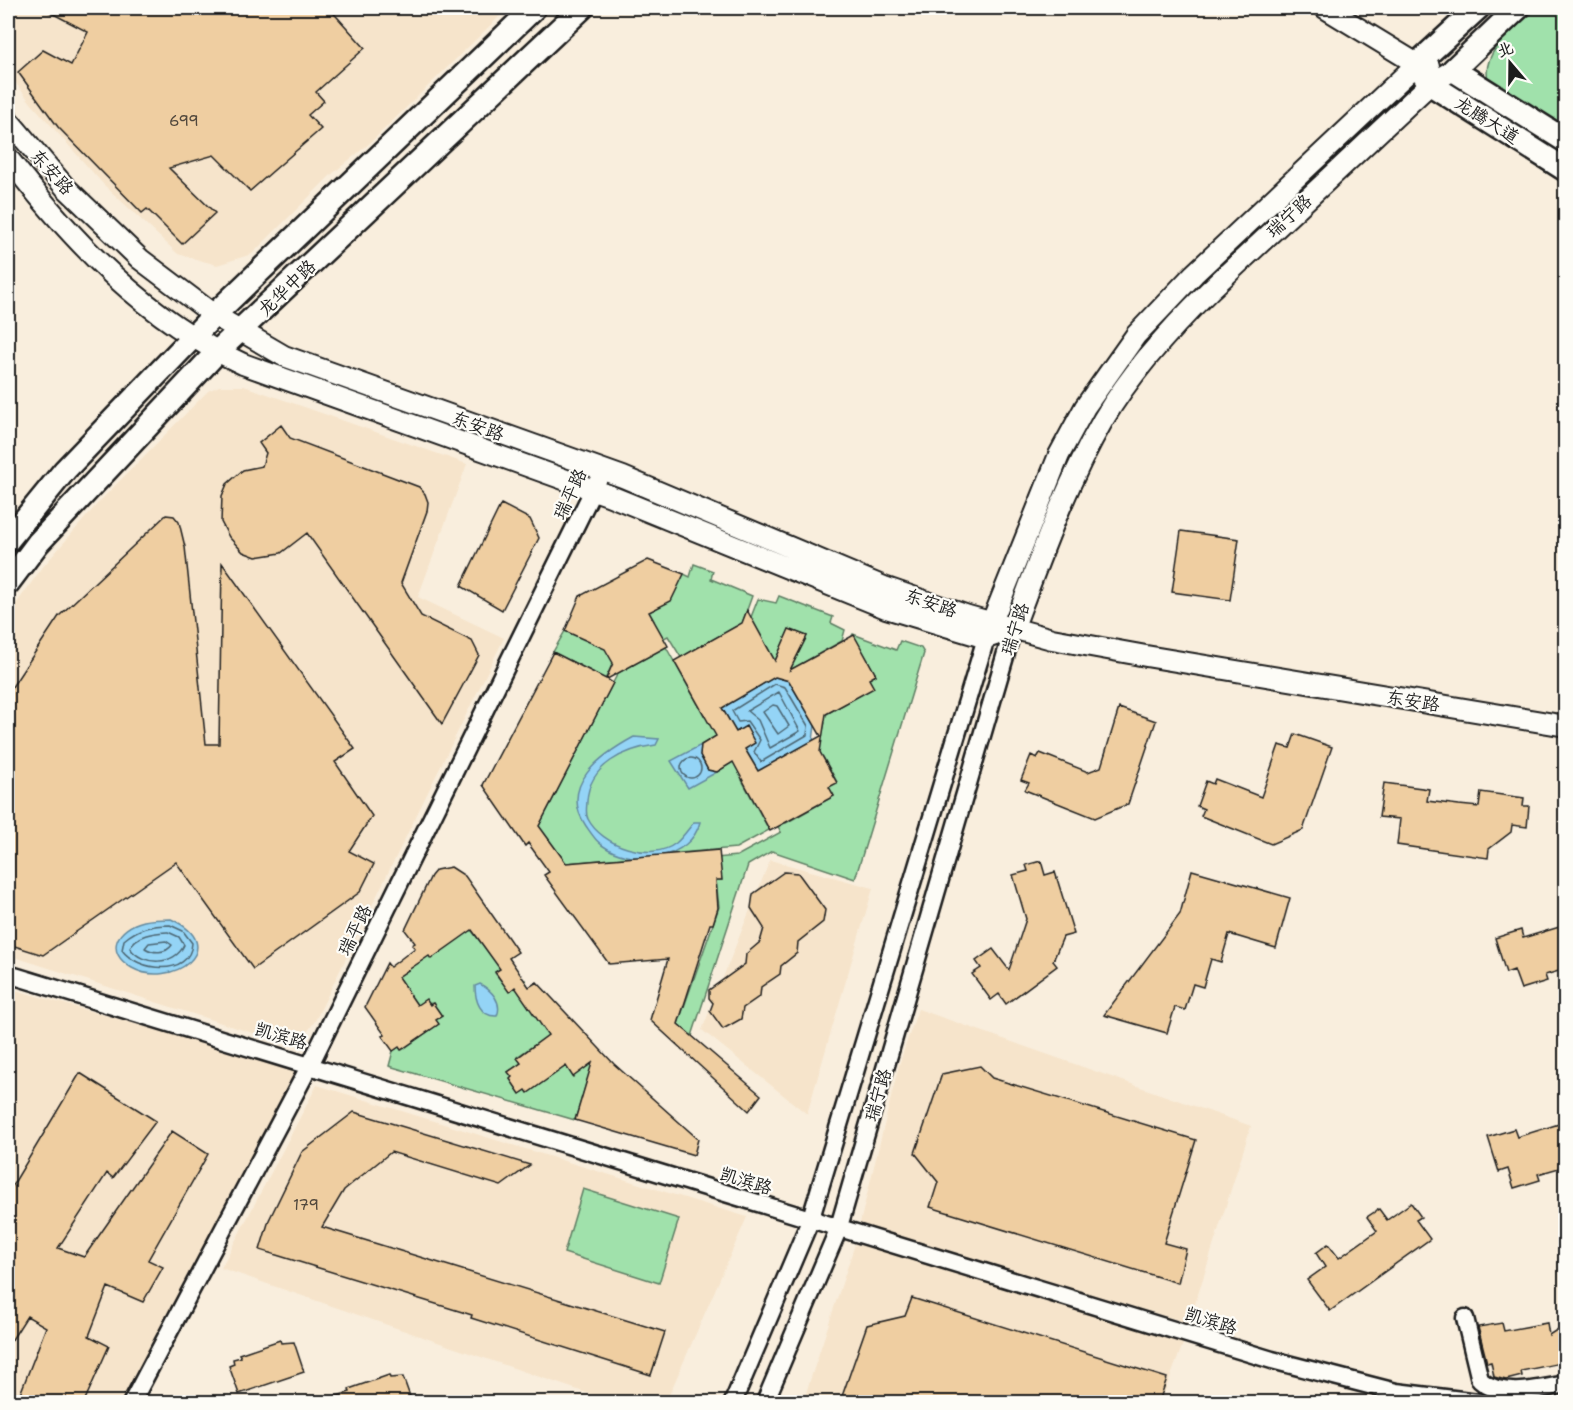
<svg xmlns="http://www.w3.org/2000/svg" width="1573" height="1410" font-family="'Shantell Sans','LXGW WenKai TC',sans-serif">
	<rect width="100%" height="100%" fill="#f9eedd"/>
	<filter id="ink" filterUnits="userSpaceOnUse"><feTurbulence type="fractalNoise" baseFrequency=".0167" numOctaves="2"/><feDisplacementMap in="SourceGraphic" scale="12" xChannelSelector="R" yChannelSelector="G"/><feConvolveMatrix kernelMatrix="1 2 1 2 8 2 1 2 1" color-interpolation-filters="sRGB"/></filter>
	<g filter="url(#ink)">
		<!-- built -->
		<path fill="#f6e4cb" d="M 8,8 L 508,8 L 370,143 L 332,174 L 252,254 L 217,265 L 178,254 L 104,185 L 31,103 L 8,73 Z
			M 219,386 L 244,386 L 467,464 L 418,597 L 504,638 L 315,1021 L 305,1035 L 291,1041 L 262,1036 L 8,955 L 8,615 L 42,568 L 99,502 L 208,391 Z
			M 770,860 L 873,888 L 807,1114 L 702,1030 Z
			M 8,988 L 298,1070 L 122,1402 L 8,1402 Z
			M 918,1009 L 1251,1126 L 1189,1323 L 859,1227 L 899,1065 Z
			M 317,1085 L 747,1217 L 666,1402 L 613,1402 L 221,1268 Z
			M 855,1244 L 1017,1286 L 1186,1336 L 1161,1402 L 803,1402 Z"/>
		<!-- green -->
		<path fill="#a0e1ab" stroke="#5e7e64" stroke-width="1.5" d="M 1538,8 L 1565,8 L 1565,132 L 1489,84 C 1478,51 1516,28 1538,8 Z
			M 694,564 L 713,571 L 711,579 L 752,596 L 743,621 L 748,629 L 735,627 L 687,654 L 685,664 L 668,636 L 650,645 L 654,621 L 649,612 L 657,608 L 684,574 L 690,577 Z
			M 779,596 L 833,617 L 831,623 L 845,630 L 842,641 L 790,670 L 807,636 L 789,630 L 775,661 L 751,617 L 758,599 L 776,603 Z
			M 565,631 L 625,637 L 595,701 L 591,677 L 593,672 L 553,652 Z
			M 853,634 L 896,650 L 900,641 L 921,648 L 924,653 L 855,879 L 772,851 L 748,865 L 692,1036 L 678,1024 L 719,907 L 716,880 L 721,880 L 704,859 L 737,856 L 781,832 L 761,797 L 786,823 L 834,796 L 829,787 L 837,782 L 823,757 L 815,761 L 825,723 L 816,712 L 825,715 L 873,688 L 869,679 L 876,675 L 862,650 L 848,644 Z
			M 666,647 L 705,717 L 727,730 L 701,745 L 700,755 L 708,770 L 717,772 L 739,758 L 750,776 L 742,780 L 769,830 L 736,848 L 566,863 L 539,826 L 618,673 Z
			M 469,927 L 498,965 L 509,958 L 511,961 L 495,973 L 509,991 L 525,980 L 553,1042 L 533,1046 L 517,1057 L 521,1063 L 508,1072 L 512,1077 L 510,1079 L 520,1093 L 526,1090 L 529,1092 L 566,1066 L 573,1076 L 604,1055 L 588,1078 L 575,1120 L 389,1066 L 393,1051 L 399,1047 L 402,1050 L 438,1024 L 436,1020 L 442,1016 L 433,1003 L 417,1005 L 398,977 Z
			M 583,1189 L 679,1219 L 659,1283 L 564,1253 Z"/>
		<!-- water -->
		<path fill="#94d4f6" stroke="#648a9f" stroke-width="1.5" d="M 775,677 L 789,681 L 815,725 L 813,741 L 758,771 L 745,749 L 745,727 L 736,732 L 722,708 Z
			M 634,737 L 659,739 L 656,745 C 625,749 589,765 587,801 C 587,806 585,814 588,819 C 601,845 651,863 676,843 C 683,837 689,828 694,822 L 700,822 C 691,859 637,866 608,849 C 597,843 593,836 586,826 C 558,785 601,755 634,737 Z
			M 701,745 L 700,755 L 708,770 L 717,772 L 688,788 L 671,761 Z
			M 171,919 C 232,947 171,990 132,968 C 104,952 116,928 144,921 C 153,919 162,919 171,919 Z
			M 480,984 C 491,990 503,1002 497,1016 C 480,1017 475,1000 475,986 Z"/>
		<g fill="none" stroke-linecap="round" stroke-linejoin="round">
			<!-- shore -->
			<path stroke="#4c6673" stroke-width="1.5" d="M 775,684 L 785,687 L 808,726 L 807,735 L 761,762 L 754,752 L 760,740 L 747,721 L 738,722 L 732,711 Z
				M 779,692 L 800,731 L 770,748 L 758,720 L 747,711 Z
				M 773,705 L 777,706 L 789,726 L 778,734 L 763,712 Z
				M681 768a10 10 0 1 1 20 0a10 10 0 1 1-20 0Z
				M 170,925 L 183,931 L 192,943 C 190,978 137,971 122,950 L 124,940 C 138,928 152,925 170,925 Z
				M 168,932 L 179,937 L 184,945 C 175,966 142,966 130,948 C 136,934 154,933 168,932 Z
				M 166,941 L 172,945 C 166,954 153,953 145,948 L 149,943 Z"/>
		</g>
		<!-- building -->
		<path fill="#efcea1" stroke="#1c1c1c" stroke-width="1.5" fill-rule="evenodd" d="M 42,8 L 329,8 L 365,48 L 316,92 L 324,101 L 308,115 L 321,129 L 250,191 L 214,155 L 169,168 L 215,213 L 182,244 L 147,209 L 142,213 L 58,127 L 18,72 L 43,50 L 71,65 L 88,32 Z
			M 281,425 L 290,438 L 419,487 L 425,494 L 428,502 L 427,511 L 401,583 L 421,616 L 472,641 L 479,655 L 442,724 L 307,533 L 281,553 L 256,557 L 243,552 L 229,537 L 221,522 L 222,496 L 227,484 L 243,470 L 262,466 L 266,453 L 259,443 Z
			M 501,504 L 530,519 L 539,538 L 502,610 L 461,586 Z
			M 166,515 L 174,516 L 179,522 L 185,547 L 206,744 L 219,744 L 222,563 L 355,749 L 335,762 L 372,816 L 349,851 L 374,864 L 360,892 L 253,969 L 176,862 L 43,955 L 8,944 L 8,693 L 59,616 Z
			M 1181,531 L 1239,539 L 1230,600 L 1172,592 Z
			M 648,560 L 684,574 L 671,601 L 649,612 L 668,646 L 607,679 L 613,683 L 539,826 L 566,863 L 719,850 L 722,880 L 716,880 L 718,908 L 713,924 L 710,924 L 678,1024 L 761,1095 L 749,1111 L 650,1020 L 668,959 L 609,964 L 544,875 L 549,872 L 528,843 L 525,846 L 483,785 L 553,652 L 606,679 L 613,663 L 605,649 L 565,631 L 580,596 Z
			M 747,610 L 775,661 L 789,629 L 807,636 L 790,670 L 854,635 L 876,675 L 869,679 L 874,688 L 826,714 L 820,752 L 837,783 L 829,787 L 834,796 L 770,831 L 733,762 L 717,772 L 708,770 L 700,755 L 701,745 L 716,736 L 674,661 L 742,623 ZM 775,677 L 789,681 L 821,736 L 758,771 L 745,749 L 755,743 L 746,726 L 736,732 L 722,708 Z
			M 1119,708 L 1156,721 L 1128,804 L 1095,818 L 1025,790 L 1029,783 L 1021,780 L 1031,755 L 1037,758 L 1040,753 L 1088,772 L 1101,767 Z
			M 1295,734 L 1332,747 L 1303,830 L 1271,844 L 1201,816 L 1204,809 L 1197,806 L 1206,781 L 1213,784 L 1215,779 L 1261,797 L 1279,745 L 1290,748 Z
			M 1384,783 L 1429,789 L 1427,801 L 1459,805 L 1479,807 L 1481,792 L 1524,798 L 1523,806 L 1529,806 L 1527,827 L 1512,825 L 1511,832 L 1489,849 L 1488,858 L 1397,845 L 1400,819 L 1379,817 Z
			M 1041,861 L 1045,875 L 1055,872 L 1074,934 L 1063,937 L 1053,961 L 1057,966 L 1006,1004 L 999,994 L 991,1000 L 972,974 L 981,968 L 976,961 L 993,949 L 1009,970 L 1026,919 L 1013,875 L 1028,871 L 1026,865 Z
			M 451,867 L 465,876 L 518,952 L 509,958 L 529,987 L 537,982 L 614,1064 L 698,1139 L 694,1155 L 575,1120 L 592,1063 L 573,1077 L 566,1066 L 528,1093 L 526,1090 L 520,1094 L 510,1079 L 512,1077 L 508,1072 L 521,1063 L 517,1058 L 548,1035 L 515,987 L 509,992 L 495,972 L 500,969 L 472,930 L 431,959 L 429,956 L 398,977 L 417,1005 L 426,999 L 430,1005 L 433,1003 L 442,1016 L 436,1020 L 439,1024 L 401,1050 L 399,1047 L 393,1051 L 382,1036 L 385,1035 L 365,1007 L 387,963 L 390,967 L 415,948 L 412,945 L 415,943 L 405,930 L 431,876 L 436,870 Z
			M 1192,870 L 1290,898 L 1276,948 L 1229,934 L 1221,962 L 1211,959 L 1203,987 L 1193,984 L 1185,1010 L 1175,1007 L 1167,1033 L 1104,1015 L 1180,914 Z
			M 784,872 L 798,873 L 825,910 L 823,922 L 798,942 L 797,953 L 781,966 L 780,974 L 761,987 L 760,996 L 743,1008 L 741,1019 L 723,1029 L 710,1011 L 713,1003 L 709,998 L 709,990 L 745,964 L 746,954 L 760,942 L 764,928 L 751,908 L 753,894 Z
			M 1566,925 L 1566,969 L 1545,975 L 1547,981 L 1521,989 L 1514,970 L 1506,973 L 1495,938 L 1521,930 L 1523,938 Z
			M 980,1066 L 992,1078 L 1196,1140 L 1164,1243 L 1186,1249 L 1178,1283 L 930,1207 L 938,1182 L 915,1153 L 942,1074 Z
			M 80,1073 L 156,1121 L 113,1178 L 107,1173 L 58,1248 L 84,1257 L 172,1131 L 208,1154 L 148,1260 L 163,1267 L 143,1302 L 108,1287 L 89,1336 L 109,1346 L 84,1402 L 17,1402 L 46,1327 L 27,1316 L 8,1346 L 8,1193 Z
			M 354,1112 L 530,1165 L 501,1186 L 391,1152 L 344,1190 L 322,1227 L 665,1332 L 651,1375 L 471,1318 L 472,1315 L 260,1250 L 269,1220 L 302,1152 Z
			M 1559,1124 L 1561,1131 L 1566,1130 L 1566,1166 L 1538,1174 L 1540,1180 L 1514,1188 L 1508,1169 L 1499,1172 L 1488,1137 L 1514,1129 L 1517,1137 Z
			M 1411,1203 L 1421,1217 L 1416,1220 L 1430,1239 L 1330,1311 L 1307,1280 L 1325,1267 L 1316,1253 L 1328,1244 L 1339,1258 L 1377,1231 L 1367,1217 L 1379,1209 L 1387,1220 Z
			M 912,1298 L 1167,1378 L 1159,1402 L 840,1402 L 867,1325 L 905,1316 Z
			M 1502,1323 L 1504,1331 L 1547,1323 L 1549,1335 L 1566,1324 L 1566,1362 L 1521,1371 L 1522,1376 L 1506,1380 L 1494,1377 L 1491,1362 L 1487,1363 L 1478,1327 Z
			M 280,1340 L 281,1343 L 294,1342 L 304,1372 L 239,1394 L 229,1366 L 234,1364 L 233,1359 L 241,1357 L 239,1354 Z
			M 389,1375 L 390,1378 L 403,1377 L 412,1402 L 324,1402 L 324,1400 L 350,1392 L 349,1389 Z"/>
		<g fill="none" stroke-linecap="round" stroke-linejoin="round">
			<!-- minor casing -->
			<g stroke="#1c1c1c" stroke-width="21">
				<path id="minor" d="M 8,974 L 1272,1360 L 1396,1392 L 1478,1402
					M 1465,1318 L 1480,1380 C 1501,1399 1540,1389 1566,1384
					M 132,1402 L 310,1065 L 603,470
					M 733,1402 L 810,1221 L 986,638
					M 765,1402 L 838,1230 L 1013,629"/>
			</g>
			<!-- tertiary casing -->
			<g stroke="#1c1c1c" stroke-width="24">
				<path id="tertiary" d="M 1325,8 L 1417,64 L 1429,66
					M 8,120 L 65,187 L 140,259 L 214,315 L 284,356 L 623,477 L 884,587 L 968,616 L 1052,639 L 1146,656 L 1566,726
					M 8,158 C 73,242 146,319 243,364 L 608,495 L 886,608 L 986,638 L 1013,629
					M 1013,629 C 1040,558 1065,486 1103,420 C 1132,371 1170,329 1210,290 L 1430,84 L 1453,70
					M 987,634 L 1059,455 L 1085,407 L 1136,335 L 1194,274 L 1417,64"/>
			</g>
			<!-- secondary casing -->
			<g stroke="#1c1c1c" stroke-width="27">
				<path id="secondary" d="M 1478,8 L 1417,64 L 1430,84 L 1566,170
					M 1518,8 L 1453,70 L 1566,141
					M 8,540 L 65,470 L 214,315 L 534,8
					M 8,583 L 38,543 L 217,352 L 582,8"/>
			</g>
			<!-- minor -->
			<use href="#minor" stroke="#fdfcf7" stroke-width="16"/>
			<!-- tertiary -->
			<use href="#tertiary" stroke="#fdfcf7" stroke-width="20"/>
			<!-- secondary -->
			<use href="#secondary" stroke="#fdfcf7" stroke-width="22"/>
		</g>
	</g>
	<g text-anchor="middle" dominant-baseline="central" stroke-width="4.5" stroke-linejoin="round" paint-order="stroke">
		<!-- number labels -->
		<g font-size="15" fill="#51483d">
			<text x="184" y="121">699</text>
			<text x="306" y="1205">179</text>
		</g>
		<!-- street labels -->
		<g font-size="18" fill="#1c1c1c" stroke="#fdfcf7">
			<text transform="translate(1487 120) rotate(32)">龙腾大道</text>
			<text transform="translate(52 172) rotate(48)">东安路</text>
			<text transform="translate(1289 216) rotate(-43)">瑞宁路</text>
			<text transform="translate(287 288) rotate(-44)">龙华中路</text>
			<text transform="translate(478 426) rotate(20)">东安路</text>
			<text transform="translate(570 494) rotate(-65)">瑞平路</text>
			<text transform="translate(931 603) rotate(19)">东安路</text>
			<text transform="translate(1015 629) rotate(-72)">瑞宁路</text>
			<text transform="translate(1413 701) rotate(9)">东安路</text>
			<text transform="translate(355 930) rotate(-64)">瑞平路</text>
			<text transform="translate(281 1036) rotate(16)">凯滨路</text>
			<text transform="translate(878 1095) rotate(-74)">瑞宁路</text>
			<text transform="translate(746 1181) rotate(17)">凯滨路</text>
			<text transform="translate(1211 1321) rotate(17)">凯滨路</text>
		</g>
	</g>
	<!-- margin -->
	<rect width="1573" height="1410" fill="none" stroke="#fdfcf7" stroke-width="30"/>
	<rect x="15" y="15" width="1543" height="1380" fill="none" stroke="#1c1c1c" stroke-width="2" filter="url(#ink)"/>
	<!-- north arrow -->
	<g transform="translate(1510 63) rotate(340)" stroke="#fdfcf7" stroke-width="4.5" paint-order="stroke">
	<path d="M0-4.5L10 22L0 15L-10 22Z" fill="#1c1c1c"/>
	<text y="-9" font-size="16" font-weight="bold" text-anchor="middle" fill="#1c1c1c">北</text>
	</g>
</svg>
